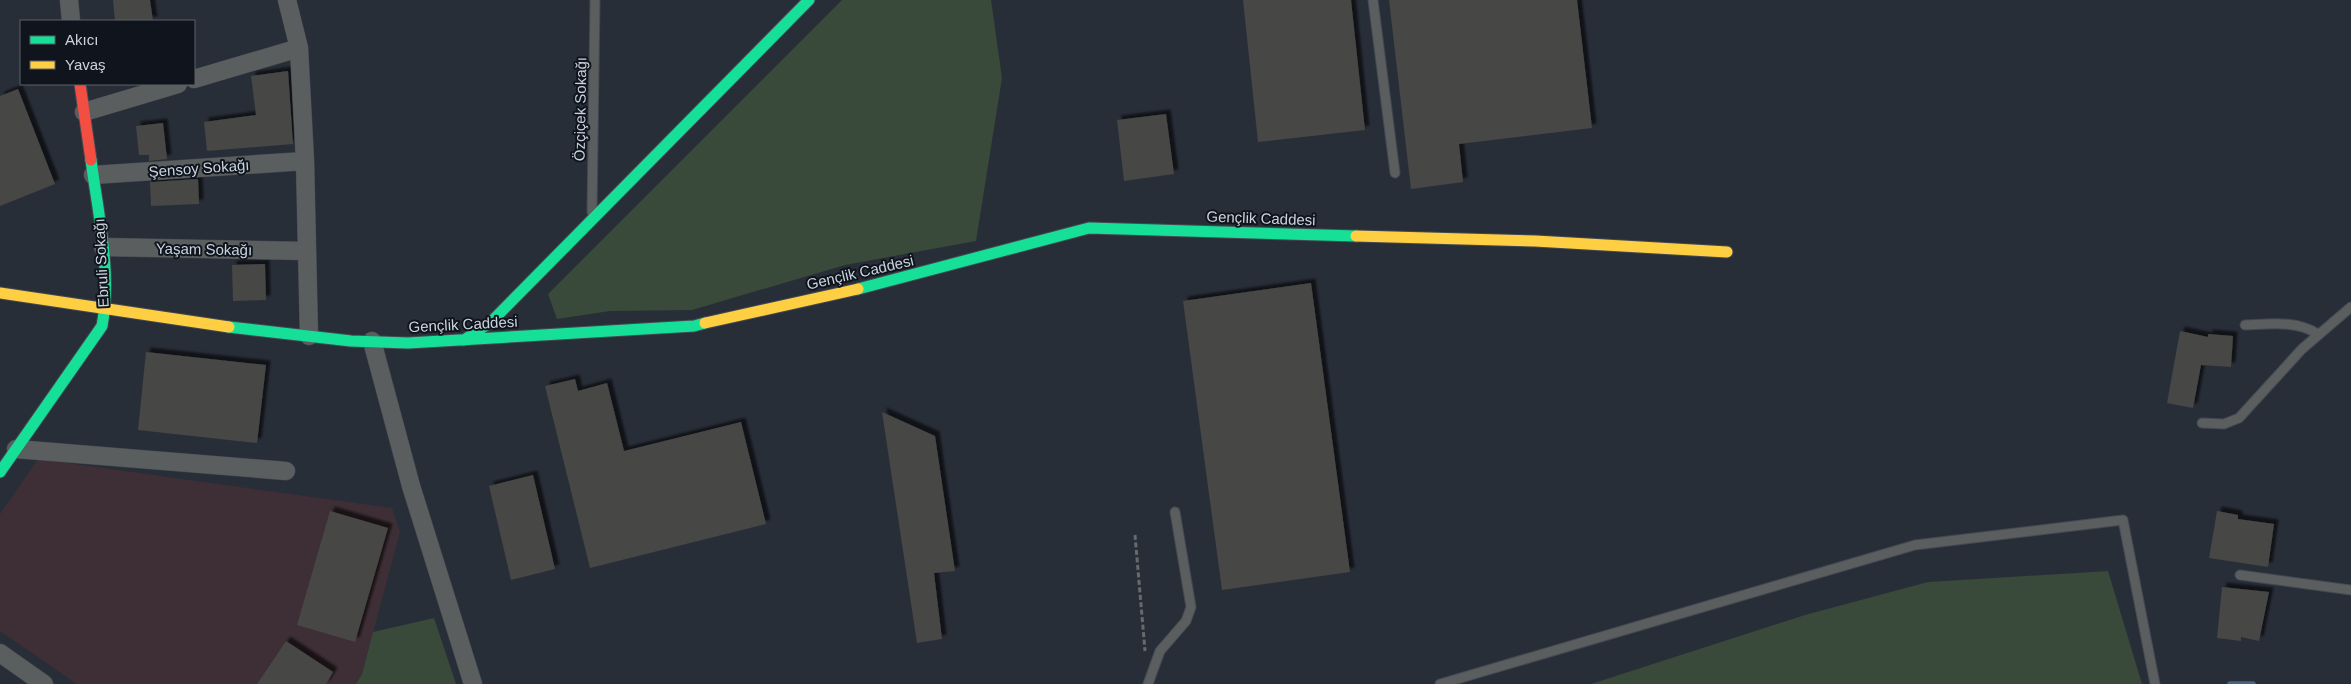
<svg xmlns="http://www.w3.org/2000/svg" width="2351" height="684" font-family="Helvetica,sans-serif">
	<defs>
		<filter id="shadow"><feDropShadow dx="4.5" dy="-4.5" stdDeviation="1" flood-color="#0009"/></filter>
	</defs>
	<rect width="100%" height="100%" fill="#282e38"/>
	<!-- education -->
	<path fill="#3e2e35" d="M 38,459 L 392,508 L 400,532 L 362,674 L 356,684 L 77,684 L 0,631 L 0,514 Z"/>
	<!-- green -->
	<path fill="#39493a" d="M 842,0 L 991,0 L 1002,78 L 976,241 L 845,265 L 692,310 L 610,311 L 557,319 L 548,294 Z
		M 2108,571 L 2142,684 L 1591,684 L 1805,615 L 1928,582 Z
		M 434,618 L 456,684 L 356,684 L 362,674 L 373,632 Z"/>
	<g fill="none" stroke-linecap="round" stroke-linejoin="round">
		<!-- stream -->
		<path stroke="#466480" stroke-width="5.5" d="M 2230,684 L 2253,684"/>
	</g>
	<!-- building -->
	<path fill="#474645" filter="url(#shadow)" d="M 113,0 L 150,0 L 153,21 L 115,21 Z
		M 1243,0 L 1351,0 L 1365,130 L 1258,142 Z
		M 1389,0 L 1577,0 L 1592,128 L 1459,144 L 1463,182 L 1411,189 Z
		M 288,71 L 293,144 L 207,151 L 204,122 L 256,115 L 251,76 Z
		M 18,89 L 55,184 L 0,206 L 0,96 Z
		M 1166,114 L 1174,174 L 1124,181 L 1117,120 Z
		M 163,123 L 167,159 L 149,161 L 149,155 L 139,155 L 136,126 Z
		M 198,179 L 199,204 L 151,206 L 150,182 Z
		M 265,264 L 266,300 L 233,301 L 232,265 Z
		M 1311,283 L 1350,572 L 1222,590 L 1183,301 Z
		M 2180,331 L 2208,337 L 2208,334 L 2233,336 L 2231,367 L 2201,365 L 2193,408 L 2167,403 Z
		M 146,352 L 266,365 L 257,443 L 138,430 Z
		M 575,379 L 578,391 L 607,383 L 624,451 L 741,422 L 766,524 L 590,568 L 545,386 Z
		M 882,412 L 935,436 L 955,571 L 934,573 L 942,639 L 917,643 Z
		M 533,475 L 555,569 L 511,580 L 489,486 Z
		M 330,511 L 388,528 L 355,642 L 297,625 Z
		M 2217,511 L 2238,515 L 2238,519 L 2274,524 L 2268,567 L 2209,558 Z
		M 2222,587 L 2269,592 L 2259,641 L 2241,637 L 2241,641 L 2217,638 Z
		M 286,641 L 333,672 L 326,684 L 257,684 Z"/>
	<g fill="none" stroke-linecap="round" stroke-linejoin="round">
		<!-- lane casing -->
		<g stroke="#444951" stroke-width="11">
			<path id="lane" d="M 1373,0 L 1395,173
				M 592,212 L 595,0
				M 2245,325 C 2270,324 2296,320 2318,334
				M 2202,423 L 2224,424 L 2239,418 L 2302,349 L 2351,307
				M 2240,575 L 2351,590
				M 1148,684 L 1160,651 L 1186,621 L 1191,607 L 1175,512
				M 1440,684 L 1915,545 L 2123,520 L 2155,684"/>
		</g>
		<!-- street casing -->
		<g stroke="#444951" stroke-width="19">
			<path id="street" d="M 69,0 L 71,21
				M 287,0 L 299,48 L 305,161 L 309,336
				M 194,79 L 299,48
				M 84,112 L 178,84
				M 93,175 L 305,161
				M 103,247 L 305,251
				M 372,341 L 411,486 L 473,684
				M 16,449 L 286,471
				M 0,653 L 44,684"/>
		</g>
		<!-- fast casing -->
		<g stroke="#444951" stroke-width="13">
			<path id="fast" d="M 858,289 L 1089,228 L 1356,236
				M 229,327 L 351,341 L 408,343 L 694,326 L 705,323
				M 464,340 L 491,322 L 809,0
				M 0,472 L 102,326 C 112,272 98,214 91,160"/>
		</g>
		<!-- slow casing -->
		<g stroke="#444951" stroke-width="13">
			<path id="slow" d="M 1356,236 L 1535,241 L 1727,252
				M 0,293 L 229,327
				M 705,323 L 858,289"/>
		</g>
		<!-- jam casing -->
		<g stroke="#444951" stroke-width="13">
			<path id="jam" d="M 80,84 L 91,160"/>
		</g>
		<!-- path -->
		<path stroke="#656a6c" stroke-width="3" stroke-dasharray="5 2.5" stroke-linecap="butt" d="M 1135,535 L 1145,651"/>
		<!-- lane -->
		<use href="#lane" stroke="#5a5e5f" stroke-width="9"/>
		<!-- street -->
		<use href="#street" stroke="#5a5e5f" stroke-width="18"/>
		<!-- fast -->
		<use href="#fast" stroke="#16e098" stroke-width="11"/>
		<!-- slow -->
		<use href="#slow" stroke="#ffcf43" stroke-width="11"/>
		<!-- jam -->
		<use href="#jam" stroke="#f24e42" stroke-width="11"/>
	</g>
	<g text-anchor="middle" dominant-baseline="central" stroke-width="4" stroke-linejoin="round" paint-order="stroke">
		<!-- street labels -->
		<g font-size="15" fill="#cad3de" stroke="#10151d">
			<text transform="translate(580 109) rotate(-89)">Özçiçek Sokağı</text>
			<text transform="translate(199 168) rotate(-4)">Şensoy Sokağı</text>
			<text transform="translate(1261 218) rotate(2)">Gençlik Caddesi</text>
			<text transform="translate(204 249) rotate(1)">Yaşam Sokağı</text>
			<text transform="translate(101 263) rotate(-93)">Ebruli Sokağı</text>
			<text transform="translate(860 272) rotate(-13)">Gençlik Caddesi</text>
			<text transform="translate(463 324) rotate(-3)">Gençlik Caddesi</text>
		</g>
	</g>
	<!-- legend -->
	<rect x="20" y="20" width="175" height="65" fill="#10151d" stroke="#5a616a"/>
	<rect x="30" y="36" width="25" height="8" fill="#16e098" stroke="#5a616a"/>
	<text x="65" y="45" font-size="15" fill="#cad3de">Akıcı</text>
	<rect x="30" y="61" width="25" height="8" fill="#ffcf43" stroke="#5a616a"/>
	<text x="65" y="70" font-size="15" fill="#cad3de">Yavaş</text>
</svg>
